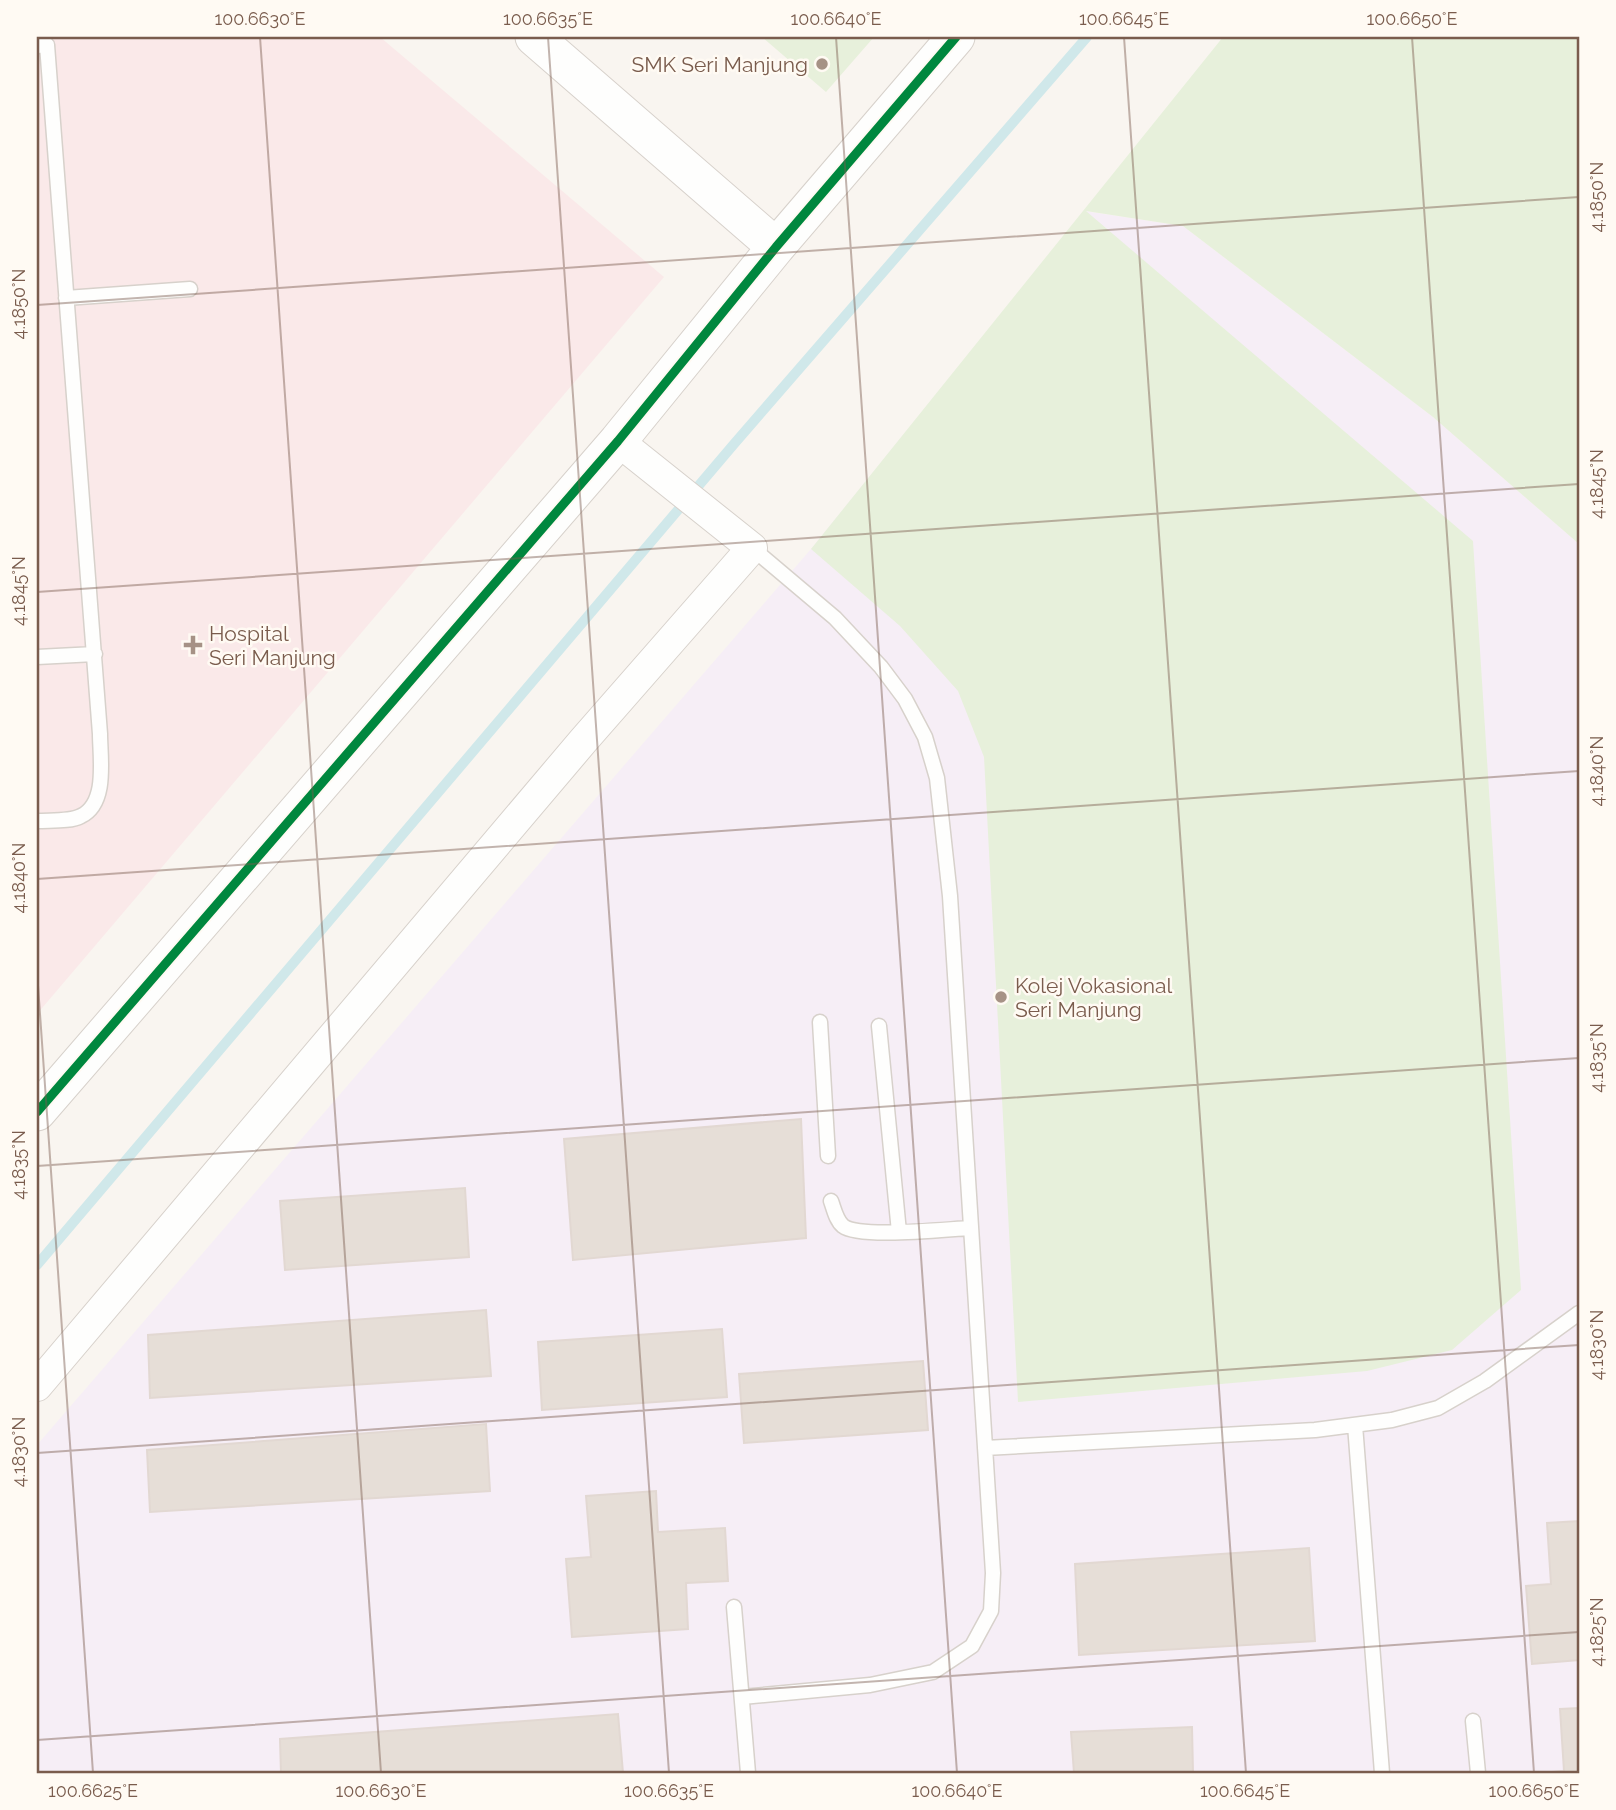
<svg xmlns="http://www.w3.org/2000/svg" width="1616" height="1810" font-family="Raleway,sans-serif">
	<rect width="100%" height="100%" fill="#f9f5f0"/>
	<!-- education -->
	<path fill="#f6eef6" d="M 1084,211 L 1183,226 L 1433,417 L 1579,544 L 1579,1773 L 37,1773 L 37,1445 L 811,549 Z"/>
	<!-- medical -->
	<path fill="#fae9e9" d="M 37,37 L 380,37 L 664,277 L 37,1014 Z"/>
	<!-- green -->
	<path fill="#e7f0db" d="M 762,37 L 874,37 L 826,92 Z
		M 1223,37 L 1579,37 L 1579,544 L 1433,417 L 1183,226 L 1086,211 L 1473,541 L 1521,1290 L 1452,1350 L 1367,1371 L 1018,1402 L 984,757 L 958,691 L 900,626 L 811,549 Z"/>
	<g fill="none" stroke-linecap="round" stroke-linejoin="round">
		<!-- stream -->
		<path stroke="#d0e8ea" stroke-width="10" d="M 37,1265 L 734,444 L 1087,37"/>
	</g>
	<!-- building -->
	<path fill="#e6ded7" stroke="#e2d8d2" stroke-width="2" d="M 801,1119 L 806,1238 L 573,1260 L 564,1139 Z
		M 465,1188 L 469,1257 L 285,1270 L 280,1201 Z
		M 486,1310 L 491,1376 L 150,1398 L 148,1335 Z
		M 722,1329 L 727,1397 L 542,1410 L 538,1342 Z
		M 923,1361 L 928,1430 L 744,1443 L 739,1374 Z
		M 486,1424 L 490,1491 L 150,1512 L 147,1450 Z
		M 656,1491 L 658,1532 L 725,1528 L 728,1581 L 686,1583 L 688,1629 L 572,1637 L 566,1559 L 591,1557 L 586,1496 Z
		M 1579,1521 L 1579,1660 L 1532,1664 L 1526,1586 L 1551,1584 L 1547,1523 Z
		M 1309,1548 L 1315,1641 L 1079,1655 L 1075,1564 Z
		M 1579,1708 L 1579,1773 L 1540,1773 L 1564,1771 L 1560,1709 Z
		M 618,1714 L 623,1773 L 281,1773 L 280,1739 Z
		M 1192,1727 L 1193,1773 L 1074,1773 L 1071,1732 Z"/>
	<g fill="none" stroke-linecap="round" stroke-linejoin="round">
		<!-- service casing -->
		<g stroke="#d7d1cb" stroke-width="17">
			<path id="service" d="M 37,46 L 47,45 L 100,734 C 100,758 108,803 81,816 C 70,822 50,820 37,821
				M 66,298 L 190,289
				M 37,657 L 95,654
				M 820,1022 L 828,1156
				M 879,1026 L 899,1232
				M 831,1201 C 834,1209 836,1220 843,1226 C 860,1239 947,1229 971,1228
				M 1355,1425 L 1382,1773
				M 985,1448 L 1315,1430 L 1392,1420 L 1438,1408 L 1485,1381 L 1579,1313
				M 734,1607 L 748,1773
				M 742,1697 L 870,1685 L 933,1672 L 972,1646 L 991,1611 L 993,1573 L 950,896 L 937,778 L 925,737 L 905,699 L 881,667 L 835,618 L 752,548
				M 1473,1721 L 1478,1773"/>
		</g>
		<!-- minor casing -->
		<g stroke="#d7d1cb" stroke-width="32">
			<path id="minor" d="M 37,1386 L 583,741 L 752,548 L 618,441"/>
		</g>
		<!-- tertiary casing -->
		<g stroke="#d7d1cb" stroke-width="39">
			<path id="tertiary" d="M 534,37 L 776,247
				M 37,1112 L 618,441 L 776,247 L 956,37"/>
		</g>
		<!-- service -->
		<use href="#service" stroke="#fefefd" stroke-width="14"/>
		<!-- minor -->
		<use href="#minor" stroke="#fefefd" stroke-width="30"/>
		<!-- tertiary -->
		<use href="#tertiary" stroke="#fefefd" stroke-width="37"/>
		<!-- cycleway casing -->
		<g stroke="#fffaf3" stroke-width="13">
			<path id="cycleway" d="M 37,1112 L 618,441 L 776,247 L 956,37"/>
		</g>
		<!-- cycleway -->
		<use href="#cycleway" stroke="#00873e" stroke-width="9"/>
	</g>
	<!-- ticks -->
	<path fill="none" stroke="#7a5c4d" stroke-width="2" stroke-opacity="0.45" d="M 260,37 L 381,1773M 548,37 L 669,1773M 836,37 L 957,1773M 1124,37 L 1246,1773M 1412,37 L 1534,1773M 37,305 L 1579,197M 37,592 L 1579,484M 37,879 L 1579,771M 37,971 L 93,1773M 37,1166 L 1579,1058M 37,1453 L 1579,1345M 37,1740 L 1579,1632"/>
	<!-- markers -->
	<g fill="#a69286" stroke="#fffaf3" stroke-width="2.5">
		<circle cx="822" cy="64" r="7"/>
		<path d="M189.5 634.5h7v7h7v7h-7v7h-7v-7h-7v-7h7z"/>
		<circle cx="1001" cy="997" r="7"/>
	</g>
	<g text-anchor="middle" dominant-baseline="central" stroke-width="5" stroke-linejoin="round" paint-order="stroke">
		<!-- poi labels -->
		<g font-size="21" fill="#7a5c4d" stroke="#fffaf3" text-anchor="start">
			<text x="808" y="64" text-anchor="end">SMK Seri Manjung</text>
			<text x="209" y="633">Hospital<tspan x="209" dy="24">Seri Manjung</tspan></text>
			<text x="1015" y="985">Kolej Vokasional<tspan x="1015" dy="24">Seri Manjung</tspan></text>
		</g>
	</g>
	<!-- border -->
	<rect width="1616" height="1810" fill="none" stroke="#fffaf3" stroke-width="77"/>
	<rect x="38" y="38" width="1540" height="1734" fill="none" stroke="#7a5c4d" stroke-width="2.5"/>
	<g font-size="18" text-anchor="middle" fill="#7a5c4d">
		<text x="260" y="25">100.6630°E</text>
		<text x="548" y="25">100.6635°E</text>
		<text x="836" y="25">100.6640°E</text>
		<text x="1124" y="25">100.6645°E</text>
		<text x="1412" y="25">100.6650°E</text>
		<text transform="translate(1597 197) rotate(-90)" y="6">4.1850°N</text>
		<text transform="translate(19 304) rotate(-90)" y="6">4.1850°N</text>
		<text transform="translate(1597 484) rotate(-90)" y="6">4.1845°N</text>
		<text transform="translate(19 591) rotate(-90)" y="6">4.1845°N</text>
		<text transform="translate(1597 771) rotate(-90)" y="6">4.1840°N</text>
		<text transform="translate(19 878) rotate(-90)" y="6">4.1840°N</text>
		<text transform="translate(1597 1058) rotate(-90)" y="6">4.1835°N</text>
		<text transform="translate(19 1165) rotate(-90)" y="6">4.1835°N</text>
		<text transform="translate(1597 1345) rotate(-90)" y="6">4.1830°N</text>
		<text transform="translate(19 1452) rotate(-90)" y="6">4.1830°N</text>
		<text transform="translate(1597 1632) rotate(-90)" y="6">4.1825°N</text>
		<text x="93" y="1797">100.6625°E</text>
		<text x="381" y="1797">100.6630°E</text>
		<text x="669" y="1797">100.6635°E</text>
		<text x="957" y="1797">100.6640°E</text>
		<text x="1245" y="1797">100.6645°E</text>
		<text x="1534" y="1797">100.6650°E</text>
	</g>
</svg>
